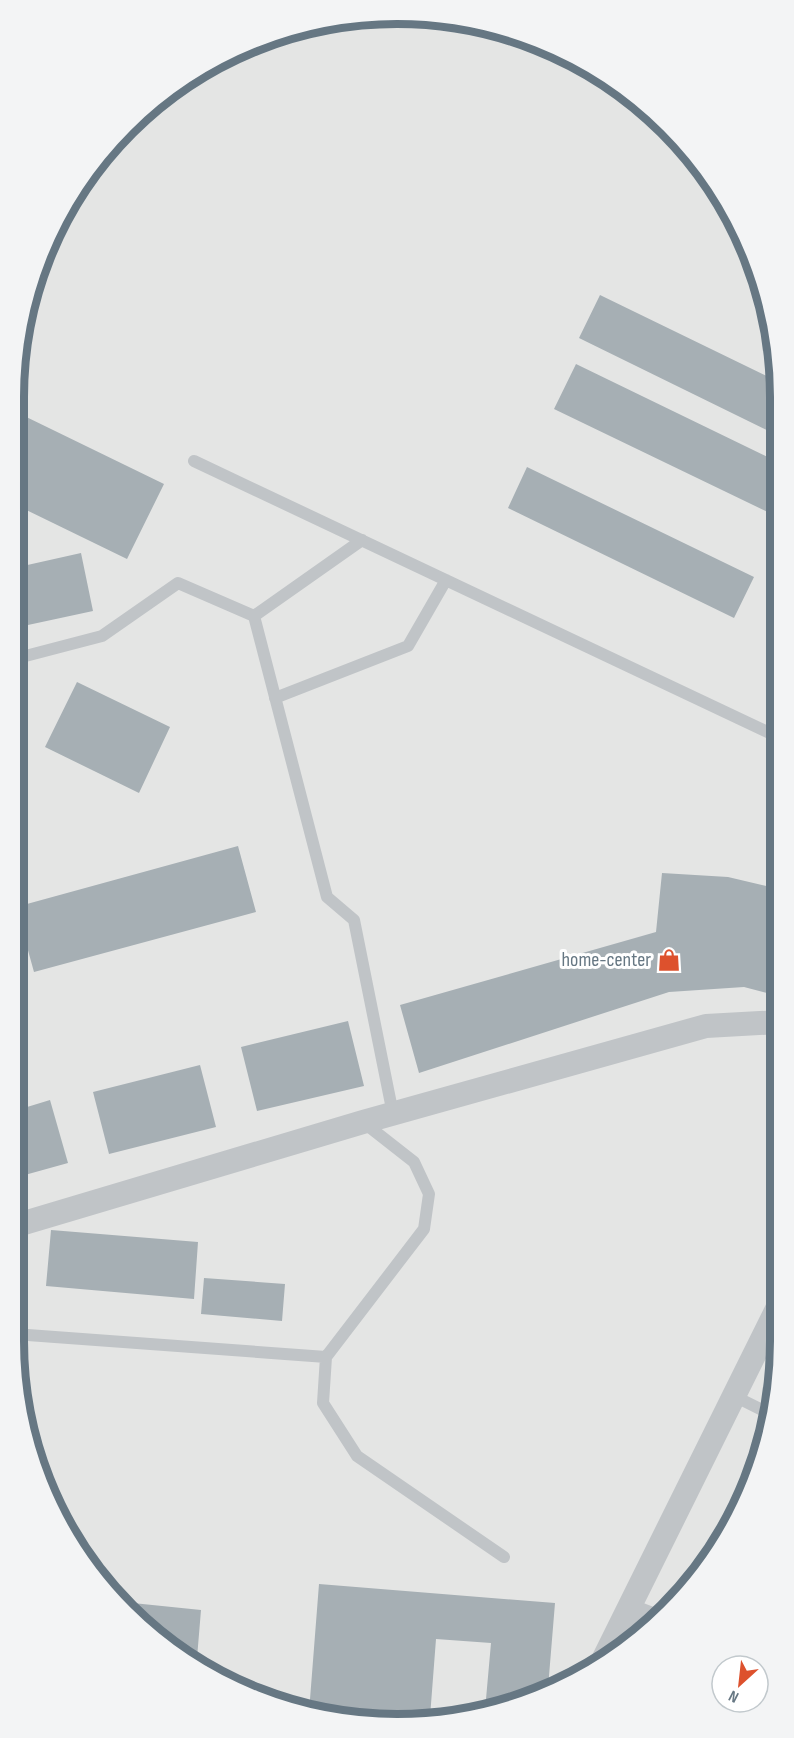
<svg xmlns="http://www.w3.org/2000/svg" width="794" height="1738" font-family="'Sofia Sans Condensed',sans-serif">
	<rect width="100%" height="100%" fill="#f6f6f3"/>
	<!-- built -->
	<path fill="#e4e5e4" d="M 397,14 L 543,43 L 630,93 L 701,163 L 751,250 L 777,347 L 780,1341 L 751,1487 L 685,1594 L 588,1673 L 471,1717 L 323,1717 L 206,1673 L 108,1594 L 34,1465 L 14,1341 L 14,397 L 43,251 L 126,126 L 250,43 Z"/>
	<!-- building -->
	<path fill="#a6afb4" d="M 600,295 L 777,381 L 777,435 L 579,338 Z
		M 576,364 L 778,462 L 778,517 L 554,409 Z
		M 14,411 L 164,484 L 127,559 L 14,504 Z
		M 527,467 L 754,577 L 734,618 L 508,508 Z
		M 81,553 L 93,611 L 14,628 L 14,568 Z
		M 77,682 L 170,727 L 139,793 L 45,747 Z
		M 238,846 L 256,912 L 34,972 L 16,907 Z
		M 662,873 L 728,877 L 779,889 L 779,996 L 744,987 L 669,992 L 419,1073 L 400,1005 L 656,932 Z
		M 348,1021 L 364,1086 L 257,1111 L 241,1047 Z
		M 200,1065 L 216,1127 L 109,1154 L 93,1092 Z
		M 50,1100 L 68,1163 L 14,1178 L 14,1111 Z
		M 51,1230 L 198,1242 L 194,1299 L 46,1286 Z
		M 204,1278 L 285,1284 L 282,1321 L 201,1314 Z
		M 319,1584 L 555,1603 L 548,1688 L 515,1701 L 486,1699 L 491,1643 L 436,1639 L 430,1717 L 323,1717 L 309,1712 Z
		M 123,1602 L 201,1610 L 197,1658 L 185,1656 L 122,1605 Z"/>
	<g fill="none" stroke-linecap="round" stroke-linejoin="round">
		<!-- lane -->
		<path stroke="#c0c4c7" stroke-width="12" d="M 194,461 L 778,737
			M 362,540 L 254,616 L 327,897 L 354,920 L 393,1114
			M 14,659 L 102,636 L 178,583 L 254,616
			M 275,698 L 408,646 L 446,580
			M 363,1122 L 414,1162 L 429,1194 L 424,1229 L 326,1357 L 323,1403 L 357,1456 L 504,1557
			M 14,1334 L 326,1357
			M 734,1396 L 766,1412"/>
		<!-- street -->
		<path stroke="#c0c4c7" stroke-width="24" d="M 14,1226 L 363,1122 L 706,1026 L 779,1022
			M 628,1610 L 654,1620
			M 602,1662 L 780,1303"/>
	</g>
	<!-- icons -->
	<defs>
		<g id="shop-bare" transform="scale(1.8)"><path d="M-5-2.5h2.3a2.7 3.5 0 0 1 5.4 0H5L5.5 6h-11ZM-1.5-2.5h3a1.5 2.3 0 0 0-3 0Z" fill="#dd512d" stroke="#fff" stroke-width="2.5" paint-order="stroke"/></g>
	</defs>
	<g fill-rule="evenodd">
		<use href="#shop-bare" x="669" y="960"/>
	</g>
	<g text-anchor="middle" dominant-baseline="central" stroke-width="6" stroke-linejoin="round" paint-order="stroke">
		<!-- poi labels -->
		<g font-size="20" fill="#667783" stroke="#fff" text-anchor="end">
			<text x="651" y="960">home-center</text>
		</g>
	</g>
	<!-- crop -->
	<path d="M0 0H794V1738H0ZM397 24H397A373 373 0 0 1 770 397V1341A373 373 0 0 1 397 1714H397A373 373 0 0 1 24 1341V397A373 373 0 0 1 397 24Z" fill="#f3f4f5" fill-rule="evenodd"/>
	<path fill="none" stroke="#667783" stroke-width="8" d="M397 24H397A373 373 0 0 1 770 397V1341A373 373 0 0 1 397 1714H397A373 373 0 0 1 24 1341V397A373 373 0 0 1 397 24Z"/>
	<!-- north arrow -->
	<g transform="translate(740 1684) rotate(207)"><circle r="28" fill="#ffffff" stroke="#c2c9cd" stroke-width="1.5"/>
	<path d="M0-4.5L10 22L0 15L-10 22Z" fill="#dd512d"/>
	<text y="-9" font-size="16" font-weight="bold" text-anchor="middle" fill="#667783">N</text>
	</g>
</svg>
